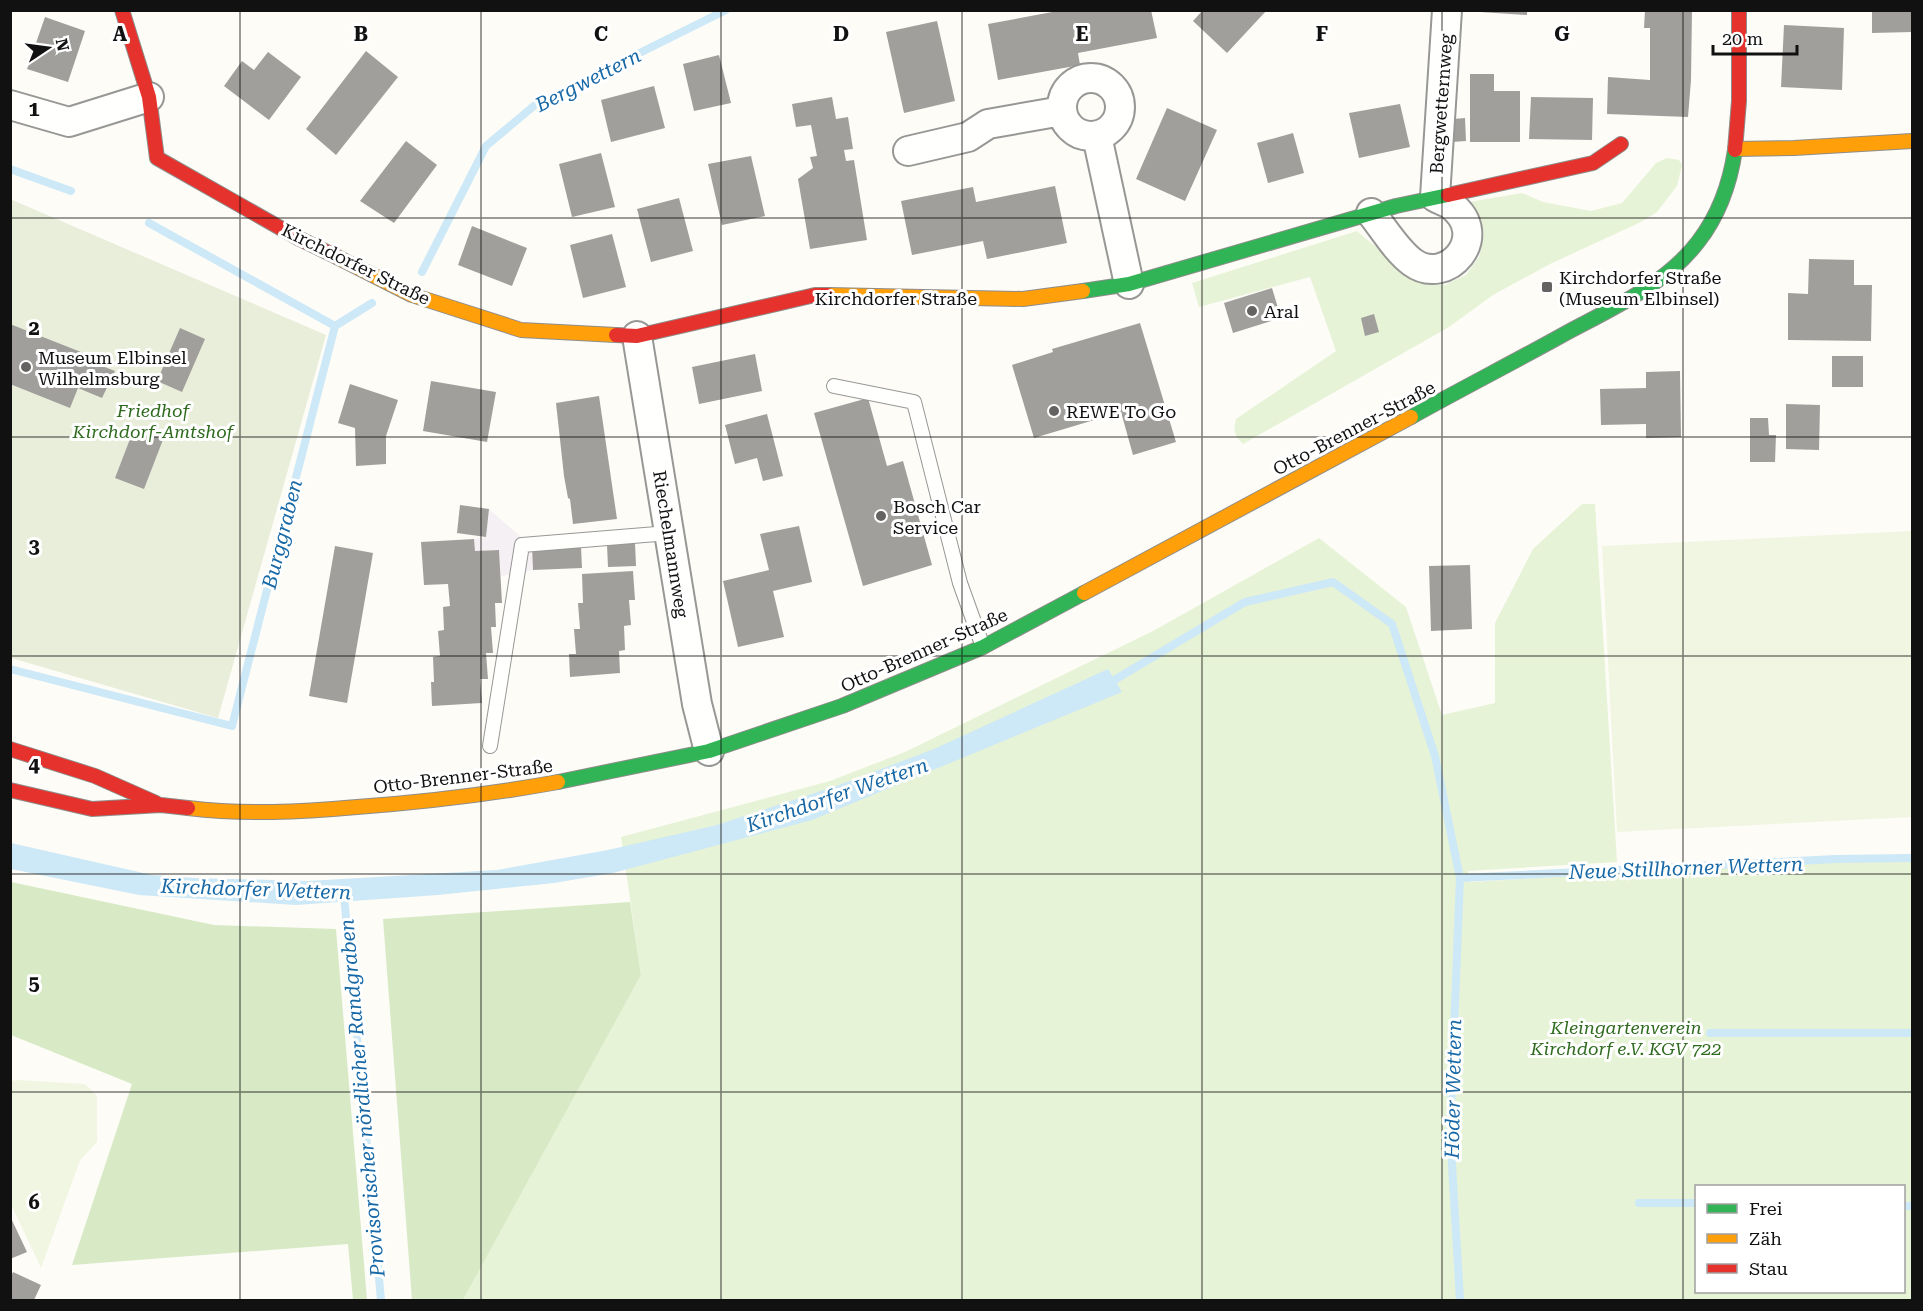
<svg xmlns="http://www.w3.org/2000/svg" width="1923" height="1311" font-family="'Roboto Serif',serif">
	<rect width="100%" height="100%" fill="#fdfcf7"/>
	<!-- industrial -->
	<path fill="#f5f0f3" d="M 489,509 L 532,547 L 533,570 L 501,576 L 499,550 L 475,551 L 474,539 L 486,537 Z"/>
	<!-- green -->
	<path fill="#e7f3d7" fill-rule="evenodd" d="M 1667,158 L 1679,160 L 1682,165 L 1677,186 L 1657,212 L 1641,222 L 1550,264 L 1493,295 L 1449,327 L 1243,444 C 1234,435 1233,430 1236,419 L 1336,351 L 1310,277 L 1199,307 L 1192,283 L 1357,231 L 1418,282 L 1445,285 L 1466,275 L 1479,257 L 1484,234 L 1480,217 L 1469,202 L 1522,193 L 1543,202 L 1591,211 L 1622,203 L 1656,163 Z
		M 1582,504 L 1595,504 L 1617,862 L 1468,871 L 1470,882 L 1912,856 L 1912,1300 L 463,1300 L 641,975 L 621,837 L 830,781 L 905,752 L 1153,631 L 1319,538 L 1406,607 L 1442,715 L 1495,703 L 1495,623 L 1533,549 ZM 1696,1186 L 1904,1186 L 1904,1292 L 1696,1292 Z"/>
	<!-- forest -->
	<path fill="#d8eac5" d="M 11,882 L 214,925 L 336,929 L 367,1300 L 353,1300 L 348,1244 L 72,1265 L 132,1084 L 11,1035 Z
		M 630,902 L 641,975 L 463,1300 L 412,1300 L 383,919 Z"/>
	<!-- cemetery -->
	<path fill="#e9eedb" d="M 10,199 L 326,335 L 218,718 L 11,658 Z"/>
	<!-- pitch -->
	<path fill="#f0f6e1" d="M 1912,531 L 1912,817 L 1617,832 L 1602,546 Z
		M 16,1080 L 85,1084 L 97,1096 L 97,1142 L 80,1160 L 41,1268 L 11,1204 L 10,1082 Z"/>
	<!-- water -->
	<path fill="#cde8f7" d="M 1108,669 L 1122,692 L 812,820 L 613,873 L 554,883 L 438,895 L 296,905 L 139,895 L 11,869 L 11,843 L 152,875 L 194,878 L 308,881 L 497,870 L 608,850 L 717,825 L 839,785 L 934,749 Z"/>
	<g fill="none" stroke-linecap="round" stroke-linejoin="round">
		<!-- stream -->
		<path stroke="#cde8f7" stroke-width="8" d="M 10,169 L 71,191
			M 149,223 L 335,326
			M 422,272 L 486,146 L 535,105 L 726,10
			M 335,326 L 372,303
			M 10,669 L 232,726 L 335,326
			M 1106,685 L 1245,602 L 1333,582 L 1392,624 L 1435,756 L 1460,878 L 1450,1131 L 1460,1300
			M 1460,878 L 1835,859 L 1912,858
			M 344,895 L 381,1300
			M 1710,1033 L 1912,1033
			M 1639,1203 L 1696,1203
			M 1904,1206 L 1912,1206"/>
	</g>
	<!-- building -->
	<path fill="#a19f9c" d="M 1063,10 L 1151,10 L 1157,38 L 1078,53 L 1080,65 L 998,80 L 988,24 Z
		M 1203,10 L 1267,10 L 1227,53 L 1193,21 Z
		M 1480,10 L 1527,10 L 1527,15 L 1480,12 Z
		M 1645,10 L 1692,10 L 1691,80 L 1688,117 L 1607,114 L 1608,77 L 1650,80 L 1650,28 L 1644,28 Z
		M 1872,10 L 1912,10 L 1912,32 L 1872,33 Z
		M 45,17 L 85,31 L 68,82 L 27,69 Z
		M 937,21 L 955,101 L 904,113 L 886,32 Z
		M 1784,25 L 1844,28 L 1842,90 L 1781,87 Z
		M 366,51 L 398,77 L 336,155 L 306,129 Z
		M 268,52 L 301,77 L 269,120 L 224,86 L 242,61 L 254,70 Z
		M 719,55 L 731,103 L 694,111 L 683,64 Z
		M 1470,74 L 1494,74 L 1494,91 L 1520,91 L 1520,142 L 1470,142 Z
		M 654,86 L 665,128 L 611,142 L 601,100 Z
		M 832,97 L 836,119 L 848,117 L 853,149 L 844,150 L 846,161 L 854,160 L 867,240 L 810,249 L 798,179 L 813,168 L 810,157 L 817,156 L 811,125 L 796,127 L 792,104 Z
		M 1531,97 L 1593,98 L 1592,140 L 1529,139 Z
		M 1400,104 L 1410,147 L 1359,158 L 1349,113 Z
		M 1167,108 L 1217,130 L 1185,201 L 1136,179 Z
		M 1465,118 L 1466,141 L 1452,142 L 1453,119 Z
		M 1293,133 L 1304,173 L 1268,183 L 1257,143 Z
		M 406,141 L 437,165 L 394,223 L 360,201 Z
		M 601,153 L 615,207 L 572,217 L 559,164 Z
		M 751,156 L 765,216 L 722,225 L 708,164 Z
		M 1055,186 L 1067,243 L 987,259 L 983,241 L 912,255 L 901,201 L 973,187 L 976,202 Z
		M 679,198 L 693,251 L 651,262 L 637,209 Z
		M 472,226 L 527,248 L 512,286 L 458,265 Z
		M 612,234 L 626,287 L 583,298 L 570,245 Z
		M 1809,259 L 1854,260 L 1854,285 L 1872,285 L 1871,341 L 1788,340 L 1788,293 L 1808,294 Z
		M 1272,288 L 1281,318 L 1233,333 L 1224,303 Z
		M 1374,314 L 1379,332 L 1365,336 L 1361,318 Z
		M 1140,323 L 1176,442 L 1133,455 L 1121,412 L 1034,438 L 1012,365 L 1053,352 L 1052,349 Z
		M 10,324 L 91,356 L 89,361 L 115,371 L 102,398 L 78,388 L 70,408 L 10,384 Z
		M 180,328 L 205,339 L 182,392 L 157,381 Z
		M 755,354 L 762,391 L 699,404 L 692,367 Z
		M 1832,356 L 1863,356 L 1863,387 L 1832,387 Z
		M 1680,371 L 1681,437 L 1646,438 L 1646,424 L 1601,425 L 1600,389 L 1646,388 L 1646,372 Z
		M 431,381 L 496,392 L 487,442 L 423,431 Z
		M 350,384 L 398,400 L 386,436 L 386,464 L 356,466 L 355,428 L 338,423 Z
		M 599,396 L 617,519 L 573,524 L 570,499 L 568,498 L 564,476 L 556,403 Z
		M 868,398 L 887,466 L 903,461 L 932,565 L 863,586 L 814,413 Z
		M 1786,404 L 1820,405 L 1819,450 L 1786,449 Z
		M 767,414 L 783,476 L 763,481 L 757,458 L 735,464 L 725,425 Z
		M 1750,418 L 1768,418 L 1769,435 L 1776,435 L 1775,462 L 1750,462 Z
		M 135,426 L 164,437 L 144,489 L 115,478 Z
		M 460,505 L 489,509 L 486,537 L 457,533 Z
		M 799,526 L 812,582 L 773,591 L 784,637 L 738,647 L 723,581 L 769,570 L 760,534 Z
		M 474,539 L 475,551 L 499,550 L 502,603 L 495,603 L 496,627 L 491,627 L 493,653 L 486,653 L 488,679 L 480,679 L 482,703 L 432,706 L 431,682 L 434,682 L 433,657 L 440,656 L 438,631 L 444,630 L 443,607 L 450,606 L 448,584 L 424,585 L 421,542 Z
		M 635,543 L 636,566 L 608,567 L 607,545 Z
		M 335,546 L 373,553 L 347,703 L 309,696 Z
		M 581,546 L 582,568 L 533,570 L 532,547 Z
		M 1470,565 L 1472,629 L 1431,631 L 1429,566 Z
		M 633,571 L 635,600 L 629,600 L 631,625 L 624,626 L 625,650 L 619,651 L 620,673 L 570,677 L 569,654 L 576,654 L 574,629 L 580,629 L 578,603 L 583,603 L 582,574 Z
		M 10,1216 L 27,1252 L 10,1259 Z
		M 13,1272 L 41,1285 L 34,1300 L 10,1300 L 10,1278 Z"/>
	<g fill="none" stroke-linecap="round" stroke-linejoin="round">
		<!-- lane casing -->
		<g stroke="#979795" stroke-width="16">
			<path id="lane" d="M 834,386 L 914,402 L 960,583 L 983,647
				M 490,746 L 522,545 L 669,533"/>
		</g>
		<!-- street casing -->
		<g stroke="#979795" stroke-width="32">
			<path id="street" d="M1062 107a29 29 0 1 1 58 0a29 29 0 1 1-58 0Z
				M 10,105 L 69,122 L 149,97
				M 1097,136 L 1129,284
				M 908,151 L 968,137 L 988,124 L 1062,111
				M 1371,213 C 1384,229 1396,250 1412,262 C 1447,288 1492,236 1451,205 C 1447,202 1440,200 1435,197 L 1447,10
				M 637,336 L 697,704 L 709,751"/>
		</g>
		<!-- fast casing -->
		<g stroke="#8e8d8b" stroke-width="16">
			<path id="fast" d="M 1083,291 L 1129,284 L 1396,206 L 1448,195
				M 1411,417 C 1463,388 1516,361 1568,332 C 1613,308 1666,284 1698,242 C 1719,215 1730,184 1735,150
				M 558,782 L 709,751 L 842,706 L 983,647 L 1084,593"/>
		</g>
		<!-- slow casing -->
		<g stroke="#8e8d8b" stroke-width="16">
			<path id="slow" d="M 1735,149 L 1794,148 L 1912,141
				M 337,257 L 412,295 L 521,330 L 616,335
				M 828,295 L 1023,299 L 1083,291
				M 1084,593 L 1411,417
				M 188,808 C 245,815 300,812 357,807 C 425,802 492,794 558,782"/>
		</g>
		<!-- jam casing -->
		<g stroke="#8e8d8b" stroke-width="16">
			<path id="jam" d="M 122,10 L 149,97 L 157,158 L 298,238 L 337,257
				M 1735,150 L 1739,101 L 1739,10
				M 1448,195 L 1593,163 L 1621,144
				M 616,335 L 637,336 L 815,295 L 828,295
				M 10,749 L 95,776 L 156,803
				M 10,790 L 92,809 L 161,805 L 188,808"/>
		</g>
		<!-- lane -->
		<use href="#lane" stroke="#fffffe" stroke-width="14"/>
		<!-- street -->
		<use href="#street" stroke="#fffffe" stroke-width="28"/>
		<!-- fast -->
		<use href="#fast" stroke="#30b455" stroke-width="14"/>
		<!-- slow -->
		<use href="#slow" stroke="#ff9f0a" stroke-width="14"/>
		<!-- jam -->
		<use href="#jam" stroke="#e5322d" stroke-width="14"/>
	</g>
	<!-- grid -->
	<path fill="none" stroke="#111" stroke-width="1.5" stroke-opacity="0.55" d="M 240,10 L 240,1300M 481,10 L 481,1300M 721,10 L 721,1300M 962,10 L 962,1300M 1202,10 L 1202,1300M 1442,10 L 1442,1300M 1683,10 L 1683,1300M 10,218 L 1912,218M 10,437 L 1912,437M 10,656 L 1912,656M 10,874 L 1912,874M 10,1092 L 1912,1092"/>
	<!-- markers -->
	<g fill="#646362" stroke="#fff" stroke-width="2">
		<rect x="1541" y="281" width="12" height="12" rx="3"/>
		<circle cx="1252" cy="311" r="6"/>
		<circle cx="26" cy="367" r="6"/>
		<circle cx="1054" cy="411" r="6"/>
		<circle cx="881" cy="516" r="6"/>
	</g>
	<g text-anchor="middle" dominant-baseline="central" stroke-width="6" stroke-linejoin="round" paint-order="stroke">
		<!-- street labels -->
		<g font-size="18" fill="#111" stroke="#fff">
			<text transform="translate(1441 104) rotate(-86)">Bergwetternweg</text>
			<text transform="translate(356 264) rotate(26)">Kirchdorfer Straße</text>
			<text x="896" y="298">Kirchdorfer Straße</text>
			<text transform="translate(1354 428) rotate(-28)">Otto-Brenner-Straße</text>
			<text transform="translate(671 544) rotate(81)">Riechelmannweg</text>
			<text transform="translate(924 650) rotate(-24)">Otto-Brenner-Straße</text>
			<text transform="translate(463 776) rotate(-7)">Otto-Brenner-Straße</text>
		</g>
		<!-- poi labels -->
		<g font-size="18" fill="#111" stroke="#fff" text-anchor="start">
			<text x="1559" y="277">Kirchdorfer Straße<tspan x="1559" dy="21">(Museum Elbinsel)</tspan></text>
			<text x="1264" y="311">Aral</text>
			<text x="38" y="357">Museum Elbinsel<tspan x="38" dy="21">Wilhelmsburg</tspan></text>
			<text x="1066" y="411">REWE To Go</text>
			<text x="893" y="506">Bosch Car<tspan x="893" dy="21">Service</tspan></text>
		</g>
		<!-- park labels -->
		<g font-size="18" font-style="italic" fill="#2f6b1f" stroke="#fff">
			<text x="153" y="410">Friedhof<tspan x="153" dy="21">Kirchdorf-Amtshof</tspan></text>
			<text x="1626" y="1027">Kleingartenverein<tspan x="1626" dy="21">Kirchdorf e.V. KGV 722</tspan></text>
		</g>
		<!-- water labels -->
		<g font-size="20" font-style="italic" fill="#1768a6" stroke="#fff">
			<text transform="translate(588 80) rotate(-27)">Bergwettern</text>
			<text transform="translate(282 534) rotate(-76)">Burggraben</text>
			<text transform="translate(837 795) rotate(-19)">Kirchdorfer Wettern</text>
			<text transform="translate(1686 868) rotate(-2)">Neue Stillhorner Wettern</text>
			<text transform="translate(256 889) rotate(2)">Kirchdorfer Wettern</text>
			<text transform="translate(1453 1089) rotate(-89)">Höder Wettern</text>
			<text transform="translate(362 1098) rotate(-95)">Provisorischer nördlicher Randgraben</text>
		</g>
	</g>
	<g font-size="20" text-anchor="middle" font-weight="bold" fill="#111" stroke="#fff" stroke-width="6" stroke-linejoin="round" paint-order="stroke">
		<text x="120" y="41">A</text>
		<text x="361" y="41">B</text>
		<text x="601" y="41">C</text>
		<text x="841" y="41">D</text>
		<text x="1082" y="41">E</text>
		<text x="1322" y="41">F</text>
		<text x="1562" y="41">G</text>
		<text x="34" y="116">1</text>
		<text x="34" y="335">2</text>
		<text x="34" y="553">3</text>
		<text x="34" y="772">4</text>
		<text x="34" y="990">5</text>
		<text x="34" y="1209">6</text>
	</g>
	<!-- border -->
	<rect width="1923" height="1311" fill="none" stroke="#111111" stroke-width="24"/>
	<!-- legend -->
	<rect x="1695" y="1185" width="210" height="108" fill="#ffffff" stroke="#a0a0a0" stroke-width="1.5"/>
	<rect x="1707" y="1204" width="30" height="9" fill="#30b455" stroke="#a0a0a0" stroke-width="1.5"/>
	<text x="1749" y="1215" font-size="18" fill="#111111">Frei</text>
	<rect x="1707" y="1234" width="30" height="9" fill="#ff9f0a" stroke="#a0a0a0" stroke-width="1.5"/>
	<text x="1749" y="1245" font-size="18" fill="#111111">Zäh</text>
	<rect x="1707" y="1264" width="30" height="9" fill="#e5322d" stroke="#a0a0a0" stroke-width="1.5"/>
	<text x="1749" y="1275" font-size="18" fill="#111111">Stau</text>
	<!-- north arrow -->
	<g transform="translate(48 48) rotate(77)" stroke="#ffffff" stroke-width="4.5" paint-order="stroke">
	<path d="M0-4.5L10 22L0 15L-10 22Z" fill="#111111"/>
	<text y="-9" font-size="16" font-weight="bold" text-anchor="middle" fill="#111111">N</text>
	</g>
	<!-- scale -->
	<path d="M1713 45v9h84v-9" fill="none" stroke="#111111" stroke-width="3"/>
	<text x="1722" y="45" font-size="18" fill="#111111" stroke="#ffffff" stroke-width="4.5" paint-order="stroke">20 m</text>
</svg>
